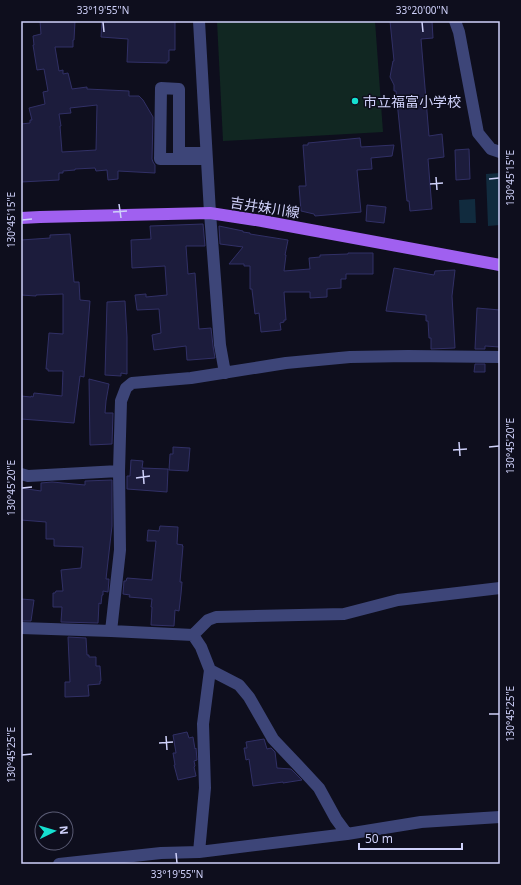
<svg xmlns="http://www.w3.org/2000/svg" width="521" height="885" font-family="'Noto Sans','Noto Sans JP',sans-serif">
	<rect width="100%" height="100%" fill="#0e0e1d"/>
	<!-- green -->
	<path fill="#112722" d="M 217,21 L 375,21 L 383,132 L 223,141 Z"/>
	<!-- water -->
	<path fill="#112b3e" d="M 500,173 L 500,225 L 488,226 L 486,174 Z
		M 475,199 L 476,223 L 460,223 L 459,200 Z"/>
	<!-- building -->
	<path fill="#1c1c3c" stroke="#313066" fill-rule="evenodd" d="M 40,21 L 75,21 L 74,40 L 73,40 L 73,47 L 55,47 L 59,71 L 63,70 L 63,74 L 68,73 L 72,89 L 87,87 L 87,89 L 129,91 L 129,96 L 139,96 L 143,100 L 153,117 L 152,159 L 153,162 L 155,165 L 155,173 L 118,171 L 118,179 L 108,180 L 107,170 L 96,171 L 95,168 L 75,169 L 75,170 L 63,171 L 63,173 L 59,173 L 59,180 L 21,182 L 21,124 L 30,123 L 30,120 L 32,120 L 29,108 L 45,104 L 43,92 L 48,91 L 44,69 L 37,70 L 33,45 L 34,45 L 33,36 L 41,34 ZM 97,105 L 96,150 L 62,152 L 60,126 L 61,126 L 59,114 L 71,113 L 70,108 Z
		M 102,21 L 175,21 L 175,50 L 169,50 L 169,61 L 167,61 L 167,63 L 127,62 L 128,39 L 101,37 Z
		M 390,21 L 432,21 L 433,38 L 421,39 L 429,136 L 442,134 L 444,157 L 428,159 L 432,209 L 410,211 L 409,201 L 407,201 L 396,91 L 394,91 L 394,85 L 390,77 L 393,61 L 394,61 Z
		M 360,138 L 361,147 L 394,145 L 392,156 L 371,158 L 372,169 L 357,170 L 361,212 L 315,216 L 314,214 L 301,211 L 299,186 L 306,186 L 303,145 L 308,145 L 308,143 Z
		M 469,149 L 470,179 L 456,180 L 455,150 Z
		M 367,205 L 386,207 L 384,223 L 366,221 Z
		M 203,224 L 205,246 L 186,246 L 188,274 L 195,273 L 199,329 L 211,328 L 213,346 L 215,358 L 190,360 L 187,360 L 186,346 L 154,350 L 152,335 L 161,333 L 159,309 L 137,310 L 135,295 L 146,294 L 146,297 L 167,295 L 165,266 L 132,268 L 131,240 L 151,239 L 150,226 Z
		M 219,226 L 243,231 L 243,232 L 250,233 L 250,234 L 288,240 L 285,255 L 286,255 L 284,271 L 310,269 L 309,258 L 320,257 L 320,255 L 348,254 L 348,253 L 373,253 L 373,274 L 346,274 L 346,279 L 341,279 L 341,288 L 327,289 L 327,297 L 310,298 L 310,292 L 284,292 L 286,320 L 284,320 L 284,322 L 280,323 L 281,330 L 261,332 L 259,313 L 255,314 L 252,290 L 252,289 L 250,289 L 250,266 L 244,266 L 244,264 L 229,264 L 243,247 L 220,244 Z
		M 70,234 L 74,282 L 79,282 L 80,300 L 90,301 L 84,377 L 80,376 L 74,423 L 21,419 L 21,396 L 31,397 L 31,396 L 33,397 L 34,393 L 62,396 L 63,371 L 48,371 L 48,369 L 46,369 L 49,333 L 63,334 L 63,294 L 36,295 L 36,296 L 21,295 L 21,240 L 50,238 L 50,235 Z
		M 394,268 L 434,275 L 435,271 L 455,270 L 452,296 L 455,348 L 431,349 L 431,338 L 429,338 L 428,321 L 426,321 L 426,315 L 386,311 Z
		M 125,301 L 127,337 L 127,374 L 121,373 L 121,376 L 105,375 L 107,302 Z
		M 477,308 L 500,310 L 500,347 L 485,346 L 485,349 L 475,349 Z
		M 475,364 L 485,364 L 485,372 L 474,372 Z
		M 89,379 L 109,384 L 106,401 L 105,413 L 113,413 L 112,444 L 90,445 Z
		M 173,447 L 190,448 L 188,471 L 169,470 L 170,454 L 173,454 Z
		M 131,460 L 143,461 L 142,468 L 168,469 L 167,492 L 127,489 L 127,476 L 130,476 Z
		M 112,480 L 112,526 L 106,579 L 109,579 L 108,592 L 103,591 L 103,595 L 102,595 L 101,604 L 99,603 L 98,623 L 61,622 L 62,607 L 53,607 L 53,593 L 55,593 L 56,591 L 63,591 L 61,570 L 81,568 L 83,547 L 54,546 L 54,539 L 46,539 L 46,522 L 21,520 L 21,488 L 41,491 L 41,483 L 52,482 L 85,485 L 85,481 Z
		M 160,526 L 178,527 L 177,544 L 183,545 L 182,546 L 183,546 L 180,582 L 182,582 L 181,594 L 179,611 L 175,610 L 174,626 L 151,625 L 152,607 L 151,607 L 152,599 L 129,597 L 130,595 L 123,594 L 124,581 L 126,581 L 127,578 L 152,580 L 156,541 L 147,541 L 148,530 L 159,531 Z
		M 21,599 L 34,600 L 31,621 L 21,621 Z
		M 68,637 L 86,638 L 87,655 L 89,655 L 89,657 L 96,657 L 96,666 L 100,666 L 101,681 L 100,681 L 100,684 L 88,685 L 89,696 L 65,697 L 65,682 L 70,682 Z
		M 187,732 L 189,738 L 193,737 L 195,749 L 196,748 L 197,760 L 194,761 L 195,766 L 194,767 L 196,776 L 178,780 L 174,765 L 175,765 L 173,753 L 176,753 L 173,735 Z
		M 264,739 L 267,749 L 271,748 L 275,752 L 277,768 L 291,769 L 302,780 L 283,783 L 283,782 L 253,786 L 249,759 L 246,760 L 244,748 L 247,748 L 246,742 Z"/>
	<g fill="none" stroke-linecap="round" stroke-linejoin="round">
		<!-- minor -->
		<path stroke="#3d4578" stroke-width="12" d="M 199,21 L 210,213 L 220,345 L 225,373
			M 455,21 L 459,32 L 478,133 L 491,149 L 500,152
			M 206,153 L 179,153 L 179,89 L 161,88 L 160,159 L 207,159
			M 21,474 L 28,476 L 119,471
			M 21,628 L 111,631 L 193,635 L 201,647 L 210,670 L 239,685 L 249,697 L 273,739 L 307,775 L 319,788 L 336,819 L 347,834 L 421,822 L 500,817
			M 111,631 L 120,550 L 119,471 L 121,401 L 126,388 L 132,383 L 191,378 L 286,363 L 350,357 L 408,356 L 500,357
			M 193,635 L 208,620 L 216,617 L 344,614 L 398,600 L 500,588
			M 199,852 L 205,788 L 203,724 L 210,670
			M 59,864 L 161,853 L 199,852 L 347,834"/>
		<!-- major -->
		<path stroke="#a060f0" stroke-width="12" d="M 21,218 L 40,217 L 210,213 L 262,221 L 500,265"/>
	</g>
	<!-- ticks -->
	<path fill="none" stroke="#cfd1fa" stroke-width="1.5" d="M 103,22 L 104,32M 422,22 L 423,32M 436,177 L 437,190M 489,179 L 499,178M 430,184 L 443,183M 119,204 L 121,218M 113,212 L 127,211M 22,220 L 32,219M 459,442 L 460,456M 489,447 L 499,446M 453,450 L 467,449M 143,470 L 144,484M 136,478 L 150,476M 22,488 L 32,487M 489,714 L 499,714M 166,736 L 167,750M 159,743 L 173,742M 22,755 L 32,754M 176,853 L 177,863"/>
	<!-- markers -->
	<circle fill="#15e0d0" stroke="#0e0e1d" stroke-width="1.5" cx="355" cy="101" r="4"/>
	<g text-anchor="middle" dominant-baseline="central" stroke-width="3" stroke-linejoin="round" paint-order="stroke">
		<!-- poi labels -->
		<g font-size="14" fill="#cfd1fa" stroke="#0e0e1d" text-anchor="start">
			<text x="363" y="101">市立福富小学校</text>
		</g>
		<!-- street labels -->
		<g font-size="14" fill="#cfd1fa" stroke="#0e0e1d">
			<text transform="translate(265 207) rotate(9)">吉井妹川線</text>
		</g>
	</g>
	<!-- border -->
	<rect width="521" height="885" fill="none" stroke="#0e0e1d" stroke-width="44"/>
	<!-- north arrow -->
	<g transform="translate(54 831) rotate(85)"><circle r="19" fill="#0e0e1d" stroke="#5b5c75"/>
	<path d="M0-3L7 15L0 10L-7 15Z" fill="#15e0d0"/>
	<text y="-6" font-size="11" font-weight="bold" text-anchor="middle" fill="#cfd1fa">N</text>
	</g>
	<!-- scale -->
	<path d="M359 843v6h103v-6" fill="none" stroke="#cfd1fa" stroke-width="2"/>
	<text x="365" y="843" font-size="12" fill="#cfd1fa" stroke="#0e0e1d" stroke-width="3" paint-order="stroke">50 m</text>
	<rect x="22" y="22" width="477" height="841" fill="none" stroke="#cfd1fa" stroke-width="1.5"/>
	<g font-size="10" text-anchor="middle" fill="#cfd1fa">
		<text x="103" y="14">33°19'55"N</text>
		<text x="422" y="14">33°20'00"N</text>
		<text transform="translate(510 178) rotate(-90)" y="4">130°45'15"E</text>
		<text transform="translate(11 220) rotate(-90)" y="4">130°45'15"E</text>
		<text transform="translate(510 446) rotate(-90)" y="4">130°45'20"E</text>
		<text transform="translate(11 488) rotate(-90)" y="4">130°45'20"E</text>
		<text transform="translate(510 714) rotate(-90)" y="4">130°45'25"E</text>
		<text transform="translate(11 755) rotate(-90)" y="4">130°45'25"E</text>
		<text x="177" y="878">33°19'55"N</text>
	</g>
</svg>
